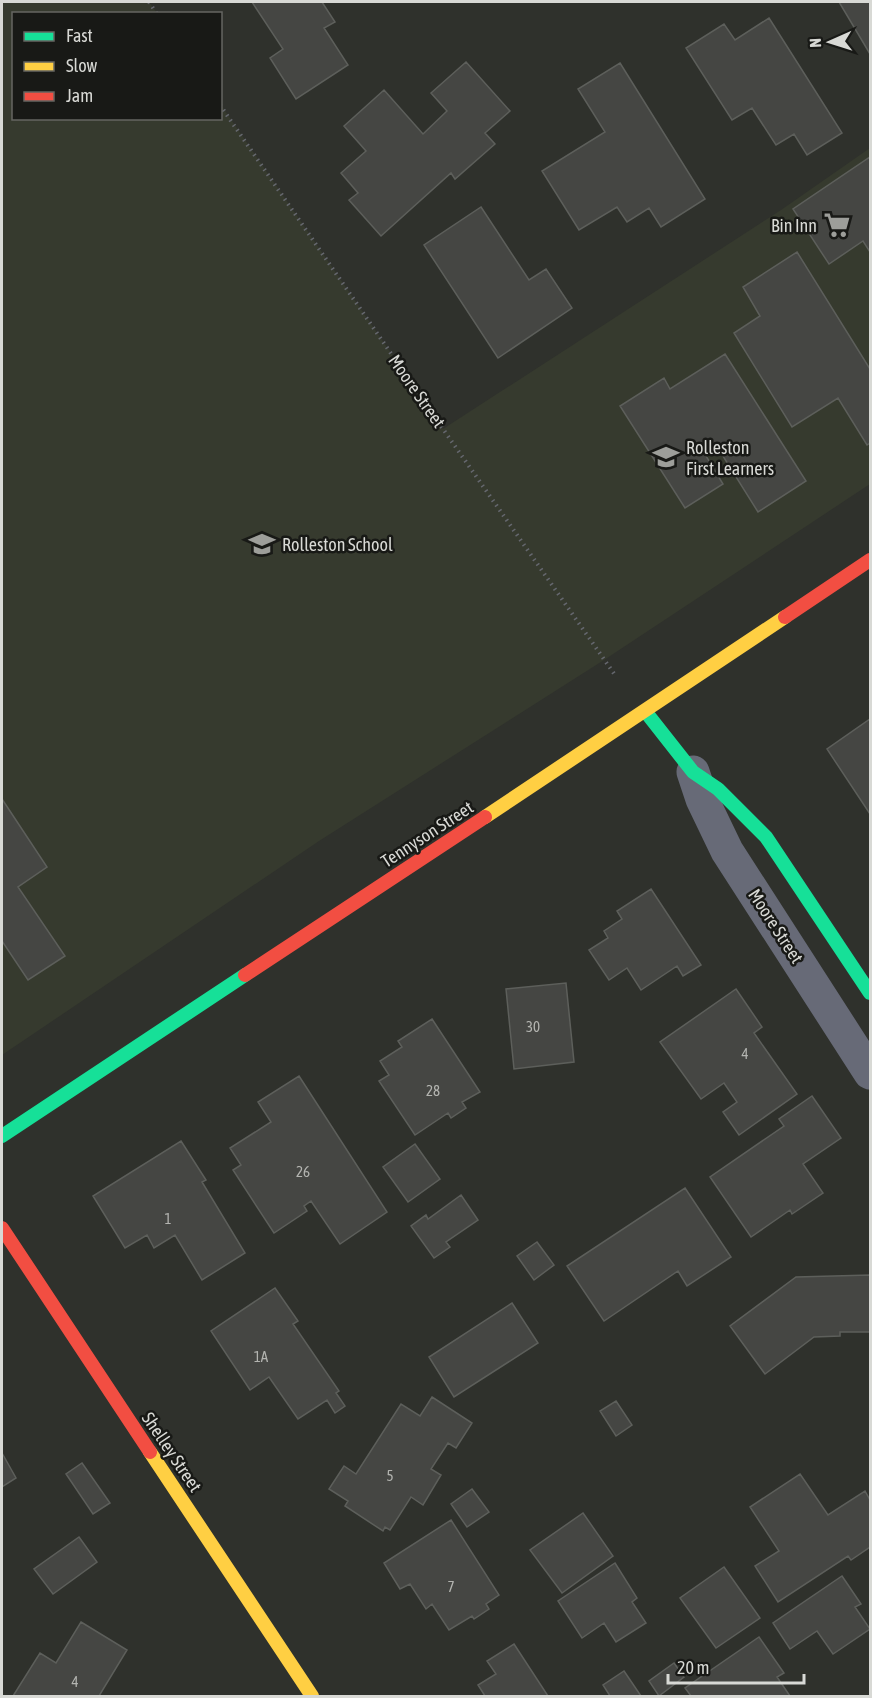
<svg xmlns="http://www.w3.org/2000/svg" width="872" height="1698" font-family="'Asap Condensed',sans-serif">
	<rect width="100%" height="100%" fill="#2f312c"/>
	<!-- built -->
	<path fill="#363a2e" d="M 2,2 L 149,2 L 157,13 L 14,14 L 14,118 L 220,118 L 221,105 L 443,429 L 781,210 L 870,148 L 870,484 L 604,660 L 319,841 L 2,1055 Z"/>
	<!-- building -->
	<path fill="#454643" stroke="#5d5f5b" stroke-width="1.5" d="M 252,2 L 322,2 L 335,22 L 324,28 L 348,65 L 296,99 L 270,58 L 283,49 Z
		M 839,2 L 870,2 L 870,54 Z
		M 769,18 L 842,133 L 807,155 L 794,134 L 776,145 L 752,108 L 732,120 L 686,48 L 724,24 L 735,40 Z
		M 466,62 L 510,111 L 485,133 L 495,144 L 455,179 L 451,173 L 381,236 L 349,200 L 358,193 L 341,173 L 366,151 L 344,126 L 384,90 L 423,134 L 447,111 L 431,93 Z
		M 620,63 L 705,199 L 661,227 L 649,208 L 627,222 L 617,207 L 579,230 L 542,171 L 605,132 L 578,89 Z
		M 870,157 L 870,252 L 863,241 L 829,264 L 793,209 Z
		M 481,207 L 529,280 L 546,269 L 572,308 L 498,358 L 424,245 Z
		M 797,252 L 870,369 L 870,443 L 867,445 L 838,398 L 792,427 L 734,333 L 760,316 L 743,287 Z
		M 725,354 L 806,481 L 758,512 L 718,448 L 706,456 L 723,484 L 685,508 L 620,406 L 664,378 L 670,389 Z
		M 870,719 L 870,814 L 827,749 Z
		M 2,799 L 47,867 L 18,887 L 65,956 L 28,980 L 2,941 Z
		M 651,889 L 701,965 L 683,976 L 677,966 L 641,990 L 627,968 L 609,980 L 589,950 L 608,938 L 604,931 L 622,919 L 617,911 Z
		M 566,983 L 574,1062 L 514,1069 L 506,989 Z
		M 736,989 L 762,1027 L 754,1033 L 797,1094 L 739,1135 L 723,1112 L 737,1102 L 724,1083 L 701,1099 L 660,1042 Z
		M 432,1019 L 480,1092 L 462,1102 L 466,1108 L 451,1118 L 448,1113 L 415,1135 L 379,1081 L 389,1075 L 380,1061 L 402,1047 L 398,1041 Z
		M 299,1076 L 387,1212 L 340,1244 L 311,1201 L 304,1206 L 307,1211 L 274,1233 L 233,1170 L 241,1165 L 230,1148 L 271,1122 L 258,1102 Z
		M 812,1096 L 841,1138 L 803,1164 L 823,1193 L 792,1214 L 790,1210 L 751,1237 L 710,1177 L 784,1126 L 779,1119 Z
		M 181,1141 L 206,1180 L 202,1182 L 245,1253 L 202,1280 L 175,1235 L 154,1248 L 147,1235 L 125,1248 L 93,1196 Z
		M 415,1144 L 440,1179 L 408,1202 L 383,1167 Z
		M 685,1188 L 731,1257 L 687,1286 L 678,1271 L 604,1321 L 567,1266 Z
		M 461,1195 L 478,1220 L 446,1242 L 450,1247 L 434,1258 L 411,1226 L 426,1215 L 428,1219 Z
		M 537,1242 L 554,1265 L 534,1280 L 517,1256 Z
		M 870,1275 L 870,1332 L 840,1332 L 840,1336 L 814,1337 L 765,1374 L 730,1326 L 796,1277 Z
		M 275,1288 L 298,1321 L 293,1324 L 339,1391 L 336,1393 L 345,1406 L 335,1413 L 327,1400 L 298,1419 L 269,1377 L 250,1390 L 211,1331 Z
		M 512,1303 L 538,1343 L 454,1397 L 429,1357 Z
		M 432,1397 L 472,1423 L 456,1448 L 448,1443 L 431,1469 L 441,1475 L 423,1505 L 411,1497 L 390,1530 L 385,1527 L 383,1531 L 345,1506 L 348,1501 L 329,1489 L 344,1466 L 356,1474 L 401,1404 L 420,1416 Z
		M 616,1401 L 632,1425 L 616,1436 L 600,1411 Z
		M 2,1453 L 16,1478 L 2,1487 Z
		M 82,1463 L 110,1503 L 93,1514 L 66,1474 Z
		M 800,1474 L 828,1515 L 865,1491 L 870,1500 L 870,1547 L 851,1560 L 848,1556 L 778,1602 L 755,1566 L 779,1551 L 750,1507 Z
		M 472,1489 L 489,1512 L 467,1527 L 451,1504 Z
		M 583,1513 L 613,1556 L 562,1593 L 530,1550 Z
		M 451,1520 L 499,1595 L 486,1604 L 489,1609 L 474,1619 L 472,1616 L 449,1630 L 432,1604 L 426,1609 L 410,1584 L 400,1589 L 384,1563 Z
		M 79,1537 L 97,1562 L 53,1594 L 34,1569 Z
		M 615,1563 L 637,1598 L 632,1602 L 646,1623 L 616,1642 L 604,1623 L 582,1638 L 558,1601 Z
		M 724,1567 L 760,1618 L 716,1648 L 680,1598 Z
		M 842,1576 L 861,1604 L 855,1607 L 870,1629 L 833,1654 L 817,1631 L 790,1649 L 773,1623 Z
		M 81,1622 L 127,1650 L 99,1696 L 13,1696 L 40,1653 L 56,1663 Z
		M 759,1637 L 784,1673 L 777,1677 L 790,1696 L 691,1696 L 685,1688 Z
		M 514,1644 L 548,1696 L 485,1696 L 478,1685 L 496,1674 L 487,1661 Z
		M 674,1663 L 684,1677 L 659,1696 L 649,1681 Z
		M 624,1671 L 641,1696 L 610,1696 L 603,1685 Z"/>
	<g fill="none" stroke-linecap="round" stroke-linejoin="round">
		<!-- path -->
		<path stroke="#65676e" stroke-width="4" stroke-dasharray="1.5 4.5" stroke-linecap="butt" d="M 149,2 L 157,14
			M 220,105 L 443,429 L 615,675"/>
		<!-- street -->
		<path stroke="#676a77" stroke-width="33" d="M 693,772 L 702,799 L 727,851 L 870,1073"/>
		<!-- fast -->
		<path stroke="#16e098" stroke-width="14" d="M 645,711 L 693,772 L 718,789 L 766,837 L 870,993
			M 2,1136 L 245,975"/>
		<!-- slow -->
		<path stroke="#ffcf43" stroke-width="14" d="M 485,817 L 785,617
			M 150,1452 L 312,1696"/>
		<!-- jam -->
		<path stroke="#f24e42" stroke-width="14" d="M 785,617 L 870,560
			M 245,975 L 485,817
			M 2,1228 L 150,1452"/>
	</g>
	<!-- icons -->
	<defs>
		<g id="supermarket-bare" transform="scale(2.07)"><path d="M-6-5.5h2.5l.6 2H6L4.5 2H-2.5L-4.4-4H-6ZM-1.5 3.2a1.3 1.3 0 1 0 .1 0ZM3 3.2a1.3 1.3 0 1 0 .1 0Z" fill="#9d9e9a" stroke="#181916" stroke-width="2.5" paint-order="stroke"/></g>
		<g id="school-bare" transform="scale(2.07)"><path d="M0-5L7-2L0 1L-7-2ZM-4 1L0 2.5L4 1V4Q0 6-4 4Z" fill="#9d9e9a" stroke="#181916" stroke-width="2.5" paint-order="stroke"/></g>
	</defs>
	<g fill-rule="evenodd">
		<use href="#supermarket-bare" x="837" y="225"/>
		<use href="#school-bare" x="666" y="457"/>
		<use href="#school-bare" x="262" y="544"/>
	</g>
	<g text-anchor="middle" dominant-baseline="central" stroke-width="5" stroke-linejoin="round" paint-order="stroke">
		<!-- number labels -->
		<g font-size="15" fill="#b3b4b0">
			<text x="533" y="1026">30</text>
			<text x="745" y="1053">4</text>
			<text x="433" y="1090">28</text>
			<text x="303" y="1171">26</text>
			<text x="168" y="1218">1</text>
			<text x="261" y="1356">1A</text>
			<text x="390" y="1475">5</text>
			<text x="451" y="1586">7</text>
			<text x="75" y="1681">4</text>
		</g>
		<!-- poi labels -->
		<g font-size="18" fill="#d8d9d5" stroke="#181916" text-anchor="start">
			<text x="817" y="225" text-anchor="end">Bin Inn</text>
			<text x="686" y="447">Rolleston<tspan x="686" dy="21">First Learners</tspan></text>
			<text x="282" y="544">Rolleston School</text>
		</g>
		<!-- street labels -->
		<g font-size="18" fill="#d8d9d5" stroke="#181916">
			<text transform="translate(417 391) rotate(55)">Moore Street</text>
			<text transform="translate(427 834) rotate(-33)">Tennyson Street</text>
			<text transform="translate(776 926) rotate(57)">Moore Street</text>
			<text transform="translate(172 1452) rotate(56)">Shelley Street</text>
		</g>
	</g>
	<!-- border -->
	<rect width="872" height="1698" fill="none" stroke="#d8d9d5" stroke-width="6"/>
	<!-- legend -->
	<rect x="12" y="12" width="210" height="108" fill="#181916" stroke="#656662" stroke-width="1.5"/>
	<rect x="24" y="32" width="30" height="9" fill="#16e098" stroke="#656662" stroke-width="1.5"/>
	<text x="66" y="42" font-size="18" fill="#d8d9d5">Fast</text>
	<rect x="24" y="62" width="30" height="9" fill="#ffcf43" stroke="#656662" stroke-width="1.5"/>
	<text x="66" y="72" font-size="18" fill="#d8d9d5">Slow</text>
	<rect x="24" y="92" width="30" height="9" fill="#f24e42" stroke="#656662" stroke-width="1.5"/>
	<text x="66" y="102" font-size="18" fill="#d8d9d5">Jam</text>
	<!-- north arrow -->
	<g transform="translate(830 42) rotate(267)" stroke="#181916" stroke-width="4.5" paint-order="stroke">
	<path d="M0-4.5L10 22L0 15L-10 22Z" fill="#d8d9d5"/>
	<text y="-9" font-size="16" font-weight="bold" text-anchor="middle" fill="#d8d9d5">N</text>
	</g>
	<!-- scale -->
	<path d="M668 1674v9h136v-9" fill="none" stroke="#d8d9d5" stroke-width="3"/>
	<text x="677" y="1674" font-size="18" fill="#d8d9d5" stroke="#181916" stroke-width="4.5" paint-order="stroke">20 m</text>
</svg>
